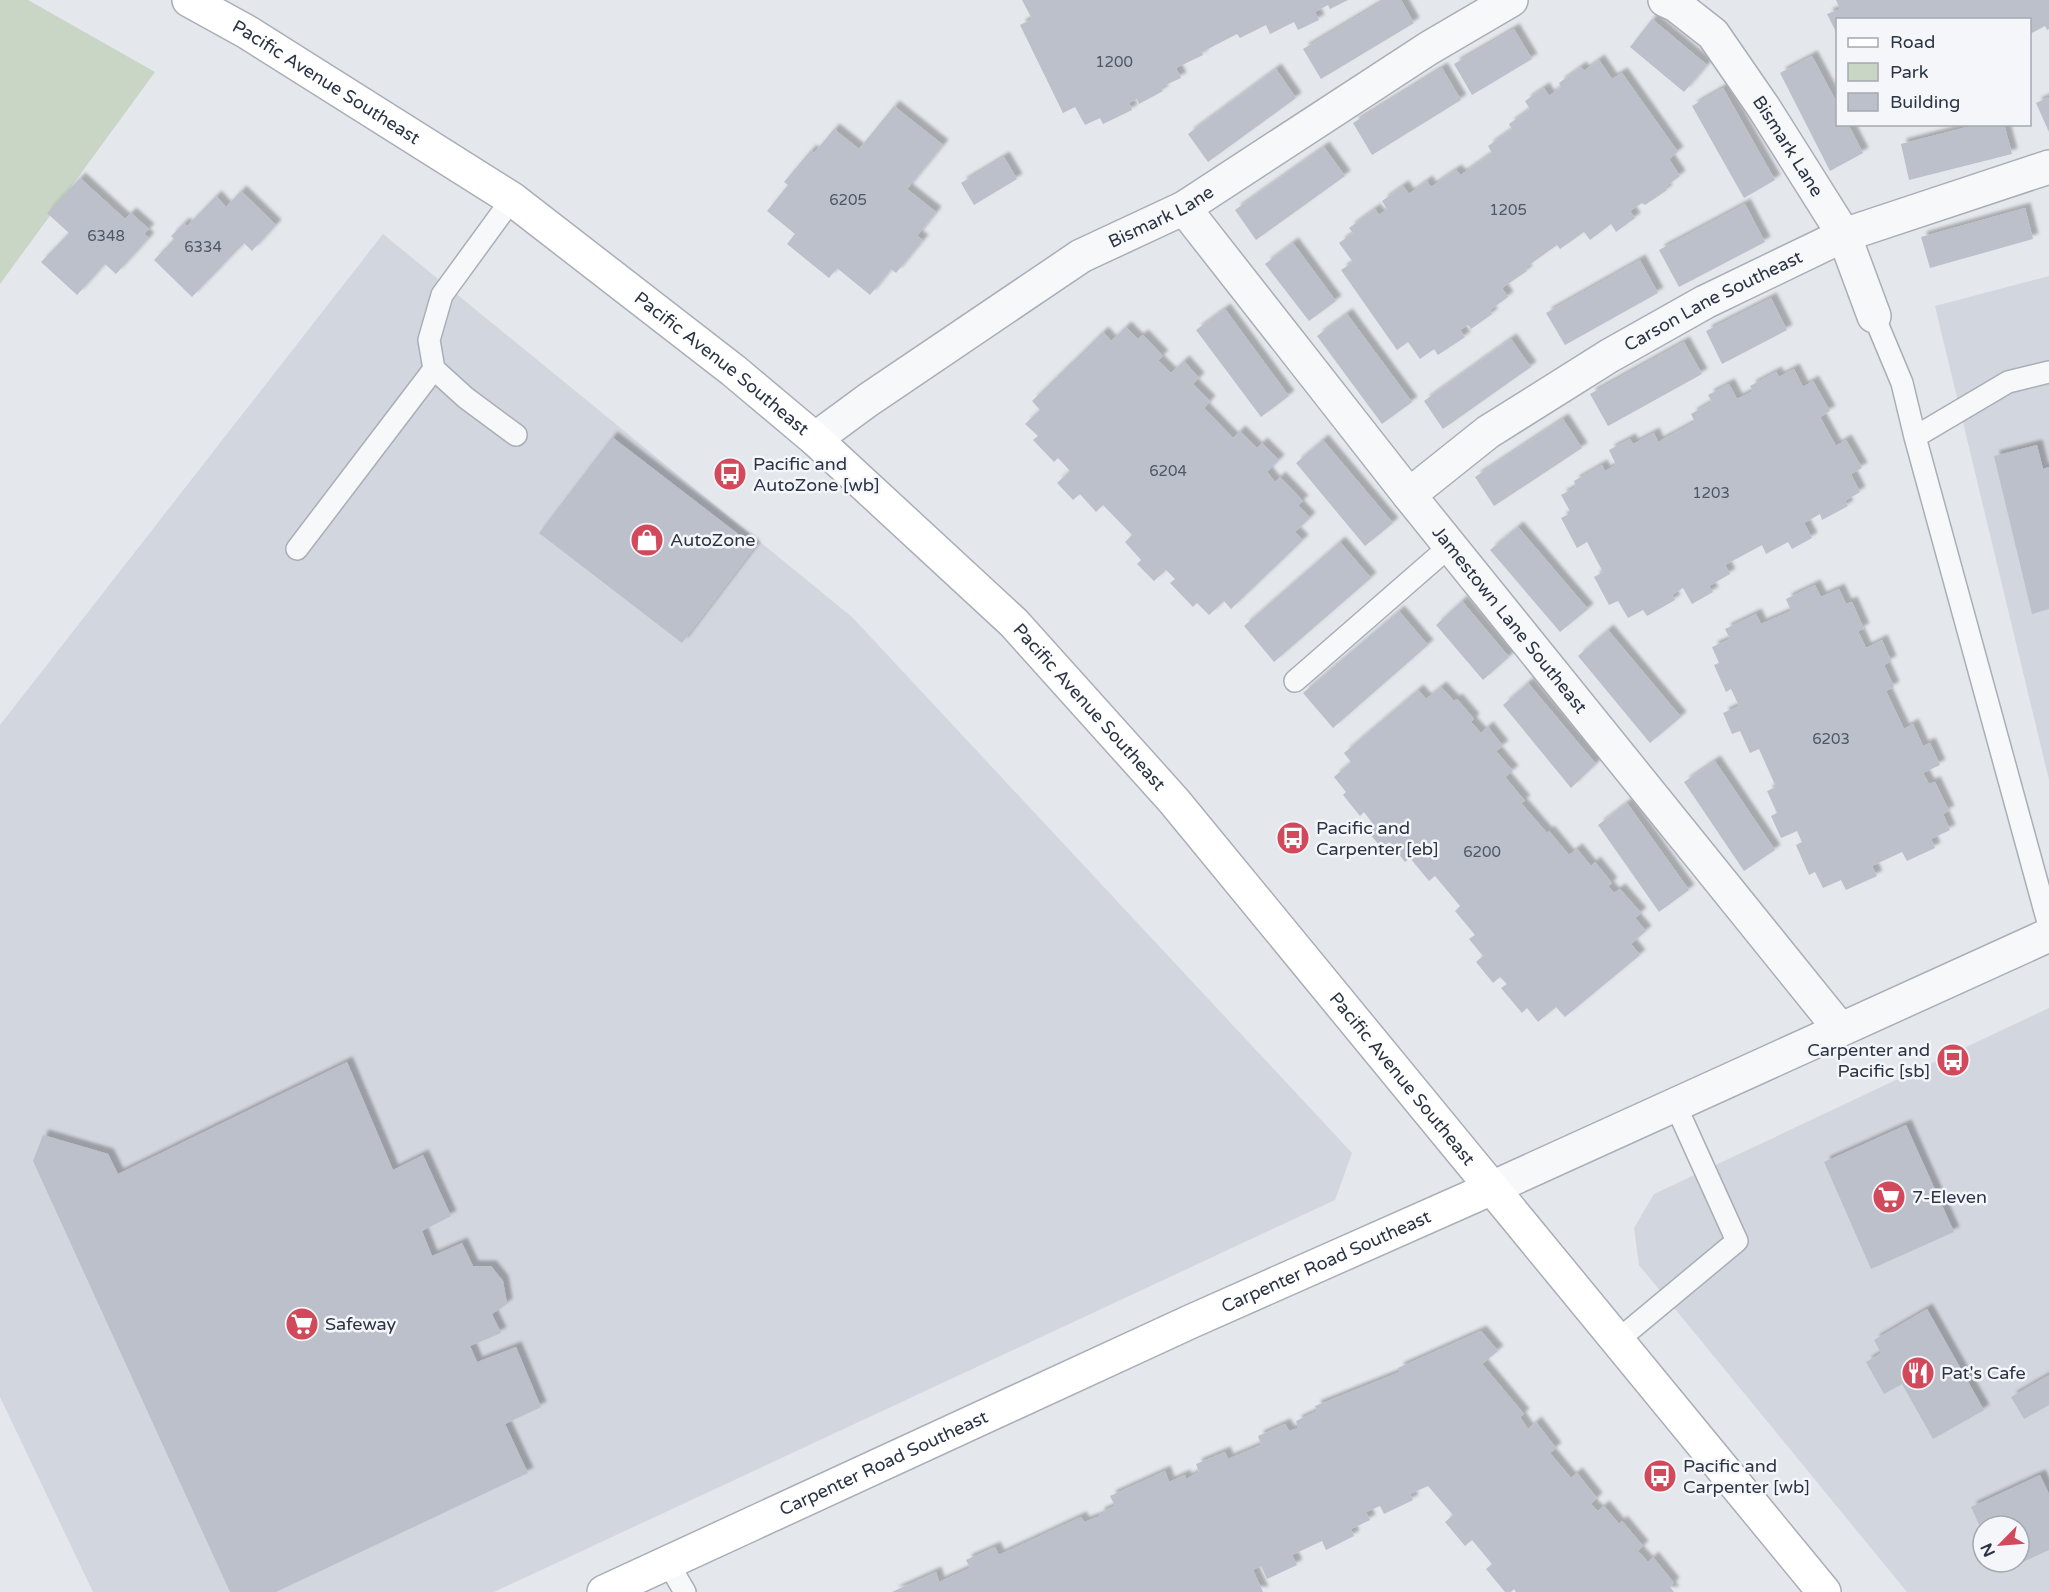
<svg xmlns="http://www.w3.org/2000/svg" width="2049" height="1592" font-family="'Varela Round',sans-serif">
	<defs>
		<filter id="shadow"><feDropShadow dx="5.5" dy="-5.5" stdDeviation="1.5" flood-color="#0004"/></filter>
	</defs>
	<rect width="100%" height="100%" fill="#e4e7ec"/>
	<!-- built -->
	<path fill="#d2d6de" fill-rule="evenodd" d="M 383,234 L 852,617 L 1352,1153 L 1335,1200 L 494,1592 L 93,1592 L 0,1397 L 0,725 Z
		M 2049,276 L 2049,780 L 1935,306 Z
		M 2049,1008 L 2049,1592 L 1907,1592 L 1639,1265 L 1634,1228 L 1654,1194 ZM 1983,1526 L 2019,1526 L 2019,1562 L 1983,1562 Z"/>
	<!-- green -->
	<path fill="#c9d6c5" d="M 0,0 L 28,0 L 155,72 L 0,284 Z"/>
	<!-- building -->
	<path fill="#bbc0ca" filter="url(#shadow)" d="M 1022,0 L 1348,0 L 1330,9 L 1328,5 L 1315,12 L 1319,20 L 1298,30 L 1294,22 L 1270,34 L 1266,25 L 1240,38 L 1237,34 L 1202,52 L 1203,55 L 1176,68 L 1181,78 L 1161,87 L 1163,91 L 1139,104 L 1137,99 L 1129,103 L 1132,110 L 1103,124 L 1100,118 L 1085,125 L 1075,107 L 1063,113 L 1020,25 L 1032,19 Z
		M 1385,0 L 1401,0 L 1414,23 L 1321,79 L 1303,49 Z
		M 1836,0 L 2049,0 L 2049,29 L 2047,30 L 2045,26 L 2030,34 L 2030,20 L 1838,20 L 1838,36 L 1827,14 L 1840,9 Z
		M 1652,19 L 1707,65 L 1684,92 L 1630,47 Z
		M 1514,29 L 1532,59 L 1472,95 L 1454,64 Z
		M 1812,56 L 1838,105 L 1838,124 L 1848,124 L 1863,153 L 1830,171 L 1780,73 Z
		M 1599,60 L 1612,79 L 1622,73 L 1678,152 L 1669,159 L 1680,176 L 1665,187 L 1667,190 L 1645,205 L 1642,203 L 1630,211 L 1635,218 L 1616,232 L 1611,224 L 1590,240 L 1584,232 L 1560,249 L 1557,245 L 1525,268 L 1527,271 L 1502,288 L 1508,297 L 1490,310 L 1492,314 L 1471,329 L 1468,325 L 1460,330 L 1465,337 L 1438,355 L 1434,349 L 1420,359 L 1408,342 L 1397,350 L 1341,270 L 1353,262 L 1339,243 L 1353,233 L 1349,228 L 1375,209 L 1379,215 L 1387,209 L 1382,201 L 1403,186 L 1409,194 L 1427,181 L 1431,187 L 1456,170 L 1461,175 L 1492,153 L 1488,146 L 1512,129 L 1509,124 L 1530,109 L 1525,101 L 1544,88 L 1549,96 L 1561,87 L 1559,83 L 1581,67 L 1584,71 Z
		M 1442,68 L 1461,100 L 1372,155 L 1353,123 Z
		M 1276,69 L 1296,98 L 1208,162 L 1188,134 Z
		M 1723,88 L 1775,180 L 1744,198 L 1692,106 Z
		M 2049,97 L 2049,132 L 2036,103 Z
		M 894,106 L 943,145 L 907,189 L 936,212 L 917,236 L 923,240 L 896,273 L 891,269 L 870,295 L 837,268 L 829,278 L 787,244 L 795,234 L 767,211 L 788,185 L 784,182 L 811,150 L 814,153 L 834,129 L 859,149 Z
		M 1979,124 L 2004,124 L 2012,154 L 1909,180 L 1901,144 Z
		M 1324,147 L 1345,176 L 1256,240 L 1235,210 Z
		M 1004,157 L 1017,179 L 974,205 L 961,183 Z
		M 80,178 L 125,219 L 131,213 L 149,229 L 144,234 L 149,238 L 116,274 L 105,264 L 77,295 L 41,262 L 69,233 L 47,213 Z
		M 241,191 L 276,225 L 252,251 L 244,243 L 192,297 L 154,260 L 174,239 L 171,236 L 184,223 L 187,226 L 216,196 L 226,207 Z
		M 1745,204 L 1765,242 L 1679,287 L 1659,250 Z
		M 2025,208 L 2033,239 L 1930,268 L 1921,237 Z
		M 1293,243 L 1336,301 L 1309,321 L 1265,264 Z
		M 1640,260 L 1658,293 L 1565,345 L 1546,313 Z
		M 1771,298 L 1787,330 L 1722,364 L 1706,331 Z
		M 1225,309 L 1289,396 L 1261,417 L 1196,330 Z
		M 1347,314 L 1412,402 L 1382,424 L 1317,336 Z
		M 1126,327 L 1138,339 L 1143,335 L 1163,356 L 1158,360 L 1171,373 L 1184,361 L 1199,378 L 1193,384 L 1210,401 L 1204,408 L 1233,438 L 1240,431 L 1257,448 L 1262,443 L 1279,460 L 1267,472 L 1275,482 L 1280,477 L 1303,501 L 1298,505 L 1310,518 L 1295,532 L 1303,540 L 1231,609 L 1224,601 L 1209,615 L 1197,603 L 1193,607 L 1170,583 L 1175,579 L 1166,570 L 1154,581 L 1137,564 L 1141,560 L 1125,542 L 1132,535 L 1103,505 L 1096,512 L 1080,494 L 1073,500 L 1057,483 L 1070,471 L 1058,458 L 1054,462 L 1033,440 L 1038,436 L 1025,424 L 1040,410 L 1032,401 L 1103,332 L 1111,341 Z
		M 1511,339 L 1531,367 L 1443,429 L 1424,401 Z
		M 1684,342 L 1702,374 L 1608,426 L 1590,394 Z
		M 1794,369 L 1803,387 L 1813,381 L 1830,411 L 1820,417 L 1836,446 L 1846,440 L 1862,468 L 1851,474 L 1860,492 L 1845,501 L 1848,506 L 1822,520 L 1820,514 L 1804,523 L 1812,538 L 1792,549 L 1788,542 L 1766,554 L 1762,545 L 1725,565 L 1730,574 L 1709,586 L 1713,592 L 1692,604 L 1683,588 L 1672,595 L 1675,600 L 1647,616 L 1643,610 L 1628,618 L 1618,601 L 1609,605 L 1594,577 L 1603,572 L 1587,542 L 1577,548 L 1561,518 L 1571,513 L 1561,495 L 1576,487 L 1574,481 L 1602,465 L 1605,471 L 1616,465 L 1609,450 L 1630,439 L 1633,444 L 1654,433 L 1658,442 L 1695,422 L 1691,414 L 1712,402 L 1708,395 L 1729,384 L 1737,399 L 1753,391 L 1750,386 L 1776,372 L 1779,377 Z
		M 1563,419 L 1582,448 L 1494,506 L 1475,477 Z
		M 612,437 L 755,547 L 682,643 L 539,533 Z
		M 1323,440 L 1393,523 L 1365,546 L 1296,463 Z
		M 2037,445 L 2043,469 L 2049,467 L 2049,609 L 2032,614 L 1994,456 Z
		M 1518,527 L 1588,609 L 1560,632 L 1490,550 Z
		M 1340,542 L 1371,578 L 1274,662 L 1244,626 Z
		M 1815,585 L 1821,597 L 1839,589 L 1846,604 L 1852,602 L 1864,629 L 1858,631 L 1866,648 L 1882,640 L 1891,661 L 1884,665 L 1894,687 L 1886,691 L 1904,729 L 1913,724 L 1923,746 L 1930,743 L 1940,765 L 1923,773 L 1929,784 L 1935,782 L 1949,811 L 1943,814 L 1950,830 L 1931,839 L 1935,848 L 1907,861 L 1902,852 L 1872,866 L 1877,876 L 1846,890 L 1841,880 L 1823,888 L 1815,872 L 1809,875 L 1796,845 L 1802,842 L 1797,831 L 1781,838 L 1771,816 L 1777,813 L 1767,791 L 1776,787 L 1759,749 L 1750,753 L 1740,731 L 1732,734 L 1723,713 L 1739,706 L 1731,689 L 1726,692 L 1714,665 L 1719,663 L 1712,647 L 1730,639 L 1725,629 L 1756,614 L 1761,624 L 1791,611 L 1786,599 Z
		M 1462,601 L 1509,657 L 1483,680 L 1436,625 Z
		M 1399,611 L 1428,645 L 1333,728 L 1303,693 Z
		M 1608,630 L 1681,717 L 1650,743 L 1578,656 Z
		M 1528,683 L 1596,764 L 1571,788 L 1503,705 Z
		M 1441,687 L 1454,701 L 1457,699 L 1474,719 L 1471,722 L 1481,733 L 1488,727 L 1503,746 L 1496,751 L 1513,771 L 1505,777 L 1525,801 L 1521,803 L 1547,833 L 1549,831 L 1569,855 L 1577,849 L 1591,866 L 1595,862 L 1612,883 L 1608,886 L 1614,893 L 1620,889 L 1641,913 L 1635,918 L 1646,931 L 1631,944 L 1640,955 L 1565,1017 L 1556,1007 L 1538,1022 L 1527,1008 L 1522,1013 L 1501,988 L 1507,984 L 1500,977 L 1493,983 L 1476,962 L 1483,956 L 1469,939 L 1475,935 L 1455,911 L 1460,906 L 1435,876 L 1429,881 L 1410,858 L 1405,862 L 1389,842 L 1382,848 L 1366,830 L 1373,824 L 1364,812 L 1360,816 L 1343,795 L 1346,792 L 1334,777 L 1351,762 L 1344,753 L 1418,690 L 1426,699 Z
		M 1715,761 L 1775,850 L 1744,871 L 1684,782 Z
		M 1627,803 L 1689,890 L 1659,912 L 1598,825 Z
		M 347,1062 L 393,1170 L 423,1155 L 451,1216 L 422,1231 L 432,1256 L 462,1243 L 473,1266 L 491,1266 L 503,1281 L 507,1304 L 492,1314 L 501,1333 L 470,1346 L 477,1362 L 516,1347 L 541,1407 L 505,1424 L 528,1473 L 276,1592 L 230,1592 L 33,1161 L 43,1135 L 108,1154 L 118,1174 Z
		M 1906,1125 L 1954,1232 L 1871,1269 L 1824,1162 Z
		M 1927,1309 L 1984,1410 L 1933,1439 L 1902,1384 L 1884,1394 L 1866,1362 L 1881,1353 L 1874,1340 Z
		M 1481,1331 L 1498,1351 L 1482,1364 L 1524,1414 L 1520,1417 L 1528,1429 L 1536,1422 L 1556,1448 L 1550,1453 L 1571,1478 L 1577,1473 L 1597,1498 L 1591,1504 L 1598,1511 L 1604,1506 L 1619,1524 L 1622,1521 L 1643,1546 L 1638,1551 L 1648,1562 L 1653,1557 L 1674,1583 L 1670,1587 L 1674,1592 L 1516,1592 L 1514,1589 L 1511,1592 L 1505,1592 L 1486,1569 L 1492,1564 L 1472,1540 L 1465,1546 L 1445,1522 L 1453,1515 L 1428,1486 L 1410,1494 L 1413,1500 L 1384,1514 L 1380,1506 L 1366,1512 L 1370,1520 L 1351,1529 L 1354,1536 L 1326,1550 L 1322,1541 L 1292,1555 L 1297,1565 L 1267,1579 L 1261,1566 L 1253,1570 L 1263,1592 L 892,1592 L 936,1572 L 939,1582 L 970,1568 L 966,1560 L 995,1547 L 999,1555 L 1081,1517 L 1084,1522 L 1100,1516 L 1099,1513 L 1115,1506 L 1110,1496 L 1165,1471 L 1169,1482 L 1185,1475 L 1186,1479 L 1199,1472 L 1196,1464 L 1225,1452 L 1228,1459 L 1261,1445 L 1258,1436 L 1285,1424 L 1289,1431 L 1298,1428 L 1296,1421 L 1317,1411 L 1315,1406 L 1400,1372 L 1398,1368 Z
		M 2049,1375 L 2049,1405 L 2024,1419 L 2011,1397 Z
		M 2040,1475 L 2049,1494 L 2049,1550 L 2001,1572 L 1996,1562 L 2019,1562 L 2019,1526 L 1983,1526 L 1983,1533 L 1971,1507 Z"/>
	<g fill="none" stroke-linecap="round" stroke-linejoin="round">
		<!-- service casing -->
		<g stroke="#a9aeb7" stroke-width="24">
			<path id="service" d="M 512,199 L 442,295 L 429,340 L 434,369 L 466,398 L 516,435
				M 1874,316 L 1902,383 L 1915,437 L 2049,926
				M 1915,437 L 2008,382 L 2049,372
				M 297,549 L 434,369
				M 1295,681 L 1450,546
				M 1618,1340 L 1737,1241 L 1675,1104
				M 668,1563 L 685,1592"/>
		</g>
		<!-- minor casing -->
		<g stroke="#a9aeb7" stroke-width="36">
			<g id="minor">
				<path id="s1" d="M 1665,0 L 1676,5 L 1713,34 L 1764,108 L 1844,235 L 1874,316"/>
				<path id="s2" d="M 1184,208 L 1409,495 L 1840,1029"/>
				<path id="s3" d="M 815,439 L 868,400 L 1081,256 L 1184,208 L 1429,48 L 1511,0"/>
				<path id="s4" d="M 1409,495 L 1488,432 L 1609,356 L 1705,302 L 1844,235 L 2049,167"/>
			</g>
		</g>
		<!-- tertiary casing -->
		<g stroke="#a9aeb7" stroke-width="36">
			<path id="tertiary" d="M 1492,1188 L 2049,935"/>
		</g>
		<!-- secondary casing -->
		<g stroke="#a9aeb7" stroke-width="36">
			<g id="secondary">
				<path id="s5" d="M 189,0 L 247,32 L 512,199 L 734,371 L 815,439 L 1014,623 L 1174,801 L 1824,1592"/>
				<path id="s6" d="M 604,1592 L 1192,1321 L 1492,1188"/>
			</g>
		</g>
		<!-- service -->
		<use href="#service" stroke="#f7f8fa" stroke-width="21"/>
		<!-- minor -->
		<use href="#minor" stroke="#f7f8fa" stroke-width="33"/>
		<!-- tertiary -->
		<use href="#tertiary" stroke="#f7f8fa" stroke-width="33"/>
		<!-- secondary -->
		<use href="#secondary" stroke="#fff" stroke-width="33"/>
	</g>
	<!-- icons -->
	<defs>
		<g id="bus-disc" transform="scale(1.725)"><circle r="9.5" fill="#d1495b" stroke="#f4f6f9"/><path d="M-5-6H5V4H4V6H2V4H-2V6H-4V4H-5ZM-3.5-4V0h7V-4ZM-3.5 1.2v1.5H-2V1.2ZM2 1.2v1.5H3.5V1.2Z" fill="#fff"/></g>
		<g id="shop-disc" transform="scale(1.725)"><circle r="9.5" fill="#d1495b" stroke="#f4f6f9"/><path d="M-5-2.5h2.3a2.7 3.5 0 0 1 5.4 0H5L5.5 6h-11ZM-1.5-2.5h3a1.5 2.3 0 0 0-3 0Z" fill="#fff"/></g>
		<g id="supermarket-disc" transform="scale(1.725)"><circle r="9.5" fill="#d1495b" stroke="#f4f6f9"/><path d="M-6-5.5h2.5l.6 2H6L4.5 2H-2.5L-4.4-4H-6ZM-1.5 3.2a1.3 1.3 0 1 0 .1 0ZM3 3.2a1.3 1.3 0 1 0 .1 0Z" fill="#fff"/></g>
		<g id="restaurant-disc" transform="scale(1.725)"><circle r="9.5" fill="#d1495b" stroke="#f4f6f9"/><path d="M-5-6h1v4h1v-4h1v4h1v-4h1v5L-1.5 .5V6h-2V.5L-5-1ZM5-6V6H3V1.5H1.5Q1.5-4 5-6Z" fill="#fff"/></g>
	</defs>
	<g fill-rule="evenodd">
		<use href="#bus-disc" x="730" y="474"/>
		<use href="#shop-disc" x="647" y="540"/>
		<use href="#bus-disc" x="1293" y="838"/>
		<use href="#bus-disc" x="1953" y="1060"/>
		<use href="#supermarket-disc" x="1889" y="1197"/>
		<use href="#supermarket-disc" x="302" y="1324"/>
		<use href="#restaurant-disc" x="1918" y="1373"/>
		<use href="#bus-disc" x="1660" y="1476"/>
	</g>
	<g text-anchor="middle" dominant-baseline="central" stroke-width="5" stroke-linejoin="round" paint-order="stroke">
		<!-- number labels -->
		<g font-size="15" fill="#4f5766">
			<text x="1114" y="62">1200</text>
			<text x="848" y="200">6205</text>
			<text x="1508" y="210">1205</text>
			<text x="106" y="236">6348</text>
			<text x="203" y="247">6334</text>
			<text x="1168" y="471">6204</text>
			<text x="1711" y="493">1203</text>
			<text x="1831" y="739">6203</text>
			<text x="1482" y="852">6200</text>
		</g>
		<!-- street labels -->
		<g font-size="18" fill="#2b3445" stroke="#f4f6f9">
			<text stroke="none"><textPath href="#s5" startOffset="160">Pacific Avenue Southeast</textPath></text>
			<text stroke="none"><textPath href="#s1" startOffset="194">Bismark Lane</textPath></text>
			<text stroke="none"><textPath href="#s3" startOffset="412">Bismark Lane</textPath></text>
			<text stroke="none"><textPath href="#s4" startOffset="362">Carson Lane Southeast</textPath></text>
			<text stroke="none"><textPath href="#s5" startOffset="646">Pacific Avenue Southeast</textPath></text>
			<text stroke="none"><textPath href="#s2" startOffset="525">Jamestown Lane Southeast</textPath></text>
			<text stroke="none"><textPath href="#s5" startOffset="1150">Pacific Avenue Southeast</textPath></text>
			<text stroke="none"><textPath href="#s5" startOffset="1636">Pacific Avenue Southeast</textPath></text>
			<text stroke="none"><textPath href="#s6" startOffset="794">Carpenter Road Southeast</textPath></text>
			<text stroke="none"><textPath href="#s6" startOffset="308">Carpenter Road Southeast</textPath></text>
		</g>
		<!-- poi labels -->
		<g font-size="18" fill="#2b3445" stroke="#f4f6f9" text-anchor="start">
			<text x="753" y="464">Pacific and<tspan x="753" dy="21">AutoZone [wb]</tspan></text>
			<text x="670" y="540">AutoZone</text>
			<text x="1316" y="828">Pacific and<tspan x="1316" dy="21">Carpenter [eb]</tspan></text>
			<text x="1930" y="1050" text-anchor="end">Carpenter and<tspan x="1930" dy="21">Pacific [sb]</tspan></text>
			<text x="1912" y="1197">7-Eleven</text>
			<text x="325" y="1324">Safeway</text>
			<text x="1941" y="1373">Pat's Cafe</text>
			<text x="1683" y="1466">Pacific and<tspan x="1683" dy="21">Carpenter [wb]</tspan></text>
		</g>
	</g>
	<!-- legend -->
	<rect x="1836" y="18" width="195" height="108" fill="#f4f6f9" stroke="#a4a8b1" stroke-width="1.5"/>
	<rect x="1848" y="38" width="30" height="9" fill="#ffffff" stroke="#a4a8b1" stroke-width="1.5"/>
	<text x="1890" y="48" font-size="18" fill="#2b3445">Road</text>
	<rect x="1848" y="63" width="30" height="18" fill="#c9d6c5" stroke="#a4a8b1" stroke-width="1.5"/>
	<text x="1890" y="78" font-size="18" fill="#2b3445">Park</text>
	<rect x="1848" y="93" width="30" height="18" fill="#bbc0ca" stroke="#a4a8b1" stroke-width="1.5"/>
	<text x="1890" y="108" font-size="18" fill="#2b3445">Building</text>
	<!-- north arrow -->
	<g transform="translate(2001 1544) rotate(245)"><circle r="28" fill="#f4f6f9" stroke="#a4a8b1" stroke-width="1.5"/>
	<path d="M0-4.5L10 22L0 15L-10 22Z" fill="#d1495b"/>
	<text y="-9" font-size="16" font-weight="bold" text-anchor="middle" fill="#2b3445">N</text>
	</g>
</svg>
